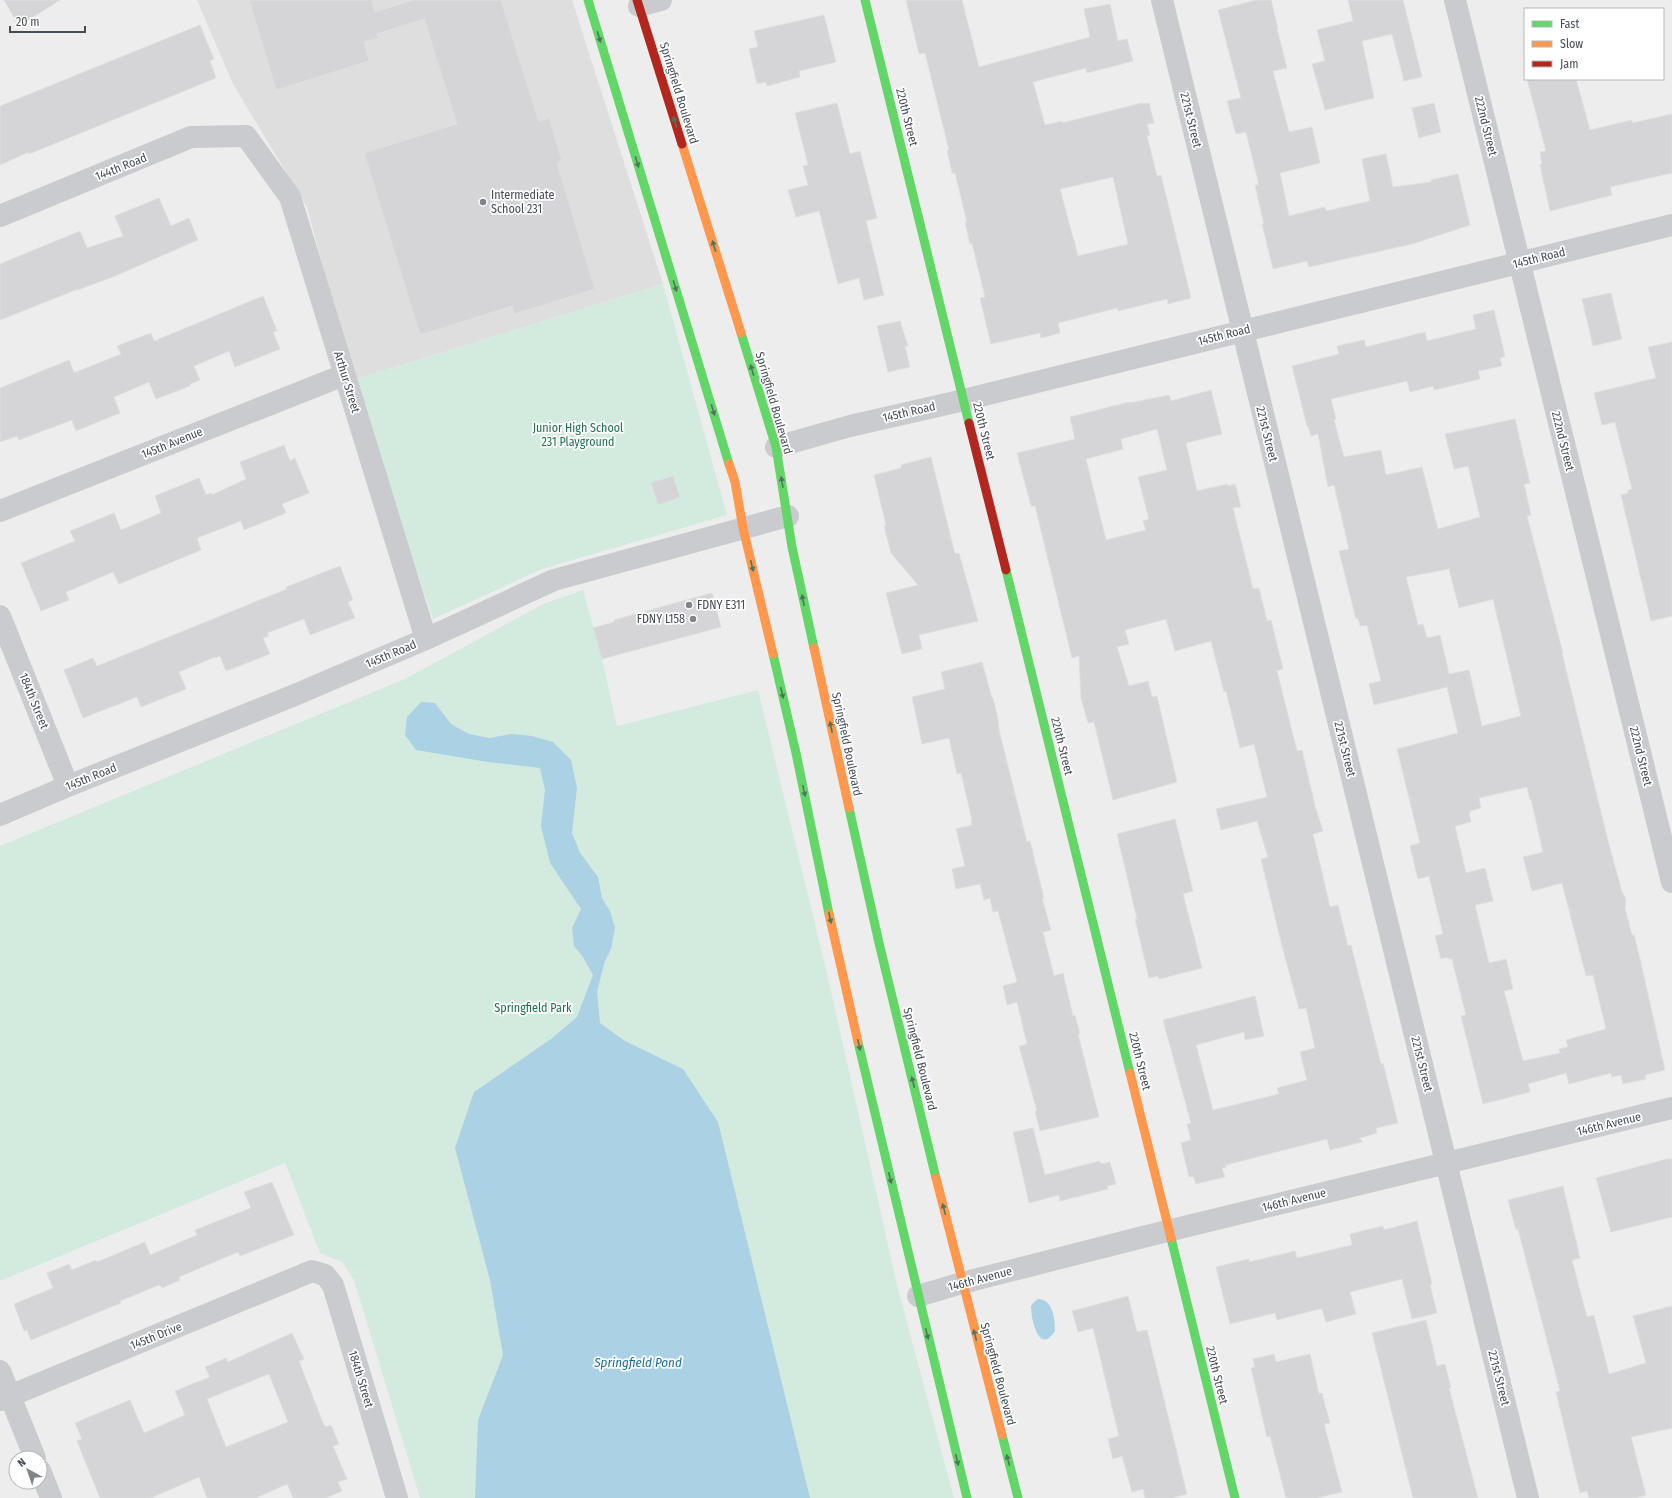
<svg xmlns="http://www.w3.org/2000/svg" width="1672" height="1498" font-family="'Fira Sans Condensed',sans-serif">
	<rect width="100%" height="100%" fill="#ededed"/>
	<!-- education -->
	<path fill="#dfdede" d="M 197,0 L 572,0 L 663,284 L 353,380 L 307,207 L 233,84 Z"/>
	<!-- green -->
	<path fill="#d3ebdf" d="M 663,284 L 727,515 L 542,569 L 433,619 L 353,380 Z
		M 583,590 L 602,659 L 617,726 L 758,690 L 826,969 L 897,1285 L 954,1498 L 420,1498 L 354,1280 L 342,1262 L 320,1253 L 285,1163 L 0,1281 L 0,846 L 405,679 L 543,604 Z"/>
	<!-- water -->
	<path fill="#abd1e5" d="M 421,702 L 435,703 L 451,724 L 469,734 L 490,738 L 511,734 L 532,736 L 553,742 L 571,760 L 577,788 L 572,833 L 580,853 L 598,877 L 602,898 L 610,911 L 615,928 L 611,949 L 605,961 L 597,991 L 600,1023 L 625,1041 L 683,1069 L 718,1122 L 810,1498 L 475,1498 L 478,1420 L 503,1355 L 490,1280 L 455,1148 L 474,1092 L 551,1039 L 577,1017 L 593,975 L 583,957 L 574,946 L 572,928 L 581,909 L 550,863 L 541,826 L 545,790 L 540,768 L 488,762 L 416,750 L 405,735 L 407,717 Z
		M 1038,1299 C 1053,1299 1055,1319 1055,1331 C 1039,1356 1031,1319 1031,1306 L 1034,1302 Z"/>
	<!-- building -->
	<path fill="#d5d5d7" stroke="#dedfe0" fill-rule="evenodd" d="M 4,0 L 60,0 L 19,26 Z
		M 249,0 L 372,0 L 375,12 L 413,0 L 501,0 L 539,122 L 549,118 L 562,161 L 557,163 L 595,289 L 514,314 L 512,306 L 420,335 L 364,153 L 457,124 L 424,19 L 377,34 L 378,38 L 364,42 L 369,61 L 276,90 Z
		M 906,0 L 962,0 L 979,67 L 1090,37 L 1084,9 L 1110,4 L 1118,41 L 1127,39 L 1133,61 L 1087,73 L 1086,68 L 1033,82 L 1045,125 L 1062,121 L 1062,123 L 1142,103 L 1143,104 L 1149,103 L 1154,123 L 1147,124 L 1150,135 L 1147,136 L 1157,176 L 1161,175 L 1191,298 L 1168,304 L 1167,299 L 1118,311 L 1117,308 L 1058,323 L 1060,333 L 1041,338 L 1040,333 L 991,344 L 980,298 L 985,297 L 972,243 L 970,244 L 965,222 L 967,222 L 955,173 L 952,173 L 947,150 L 949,150 L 925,53 L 919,54 ZM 1113,177 L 1128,244 L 1078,256 L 1060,189 Z
		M 1256,0 L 1271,0 L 1278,29 L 1277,29 L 1287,68 L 1273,71 L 1289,132 L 1312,127 L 1320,163 L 1280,173 L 1289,216 L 1325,207 L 1326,211 L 1370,201 L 1362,159 L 1386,154 L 1393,187 L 1431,182 L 1431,180 L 1458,174 L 1470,225 L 1412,244 L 1309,267 L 1307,261 L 1273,269 L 1262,224 L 1264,224 L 1255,185 L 1259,185 L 1246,132 L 1236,134 L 1227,101 L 1241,98 L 1218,10 Z
		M 1348,0 L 1403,0 L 1422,77 L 1404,81 L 1392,34 L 1362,41 L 1374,98 L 1325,110 L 1312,64 L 1325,61 L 1317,30 L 1353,21 Z
		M 824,15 L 836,62 L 799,71 L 800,77 L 767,86 L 766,82 L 757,84 L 749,49 L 758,47 L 754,31 Z
		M 200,25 L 214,59 L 210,61 L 216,78 L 29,154 L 29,152 L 0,165 L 0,106 Z
		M 1527,79 L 1576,79 L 1590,130 L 1632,120 L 1632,123 L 1672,114 L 1672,173 L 1610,187 L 1612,195 L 1550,211 L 1540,165 L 1542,164 L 1540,152 L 1546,151 Z
		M 837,103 L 850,154 L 860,151 L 877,218 L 866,221 L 884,295 L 864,300 L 859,278 L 838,284 L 819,211 L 796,217 L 788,190 L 808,185 L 803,166 L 808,165 L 795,113 Z
		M 1434,103 L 1441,132 L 1419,138 L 1412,108 Z
		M 159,198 L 171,226 L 189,218 L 198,240 L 115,276 L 78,290 L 78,289 L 0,320 L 0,264 L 80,231 L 87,248 L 123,236 L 115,216 Z
		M 1611,293 L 1622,339 L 1593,346 L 1582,299 Z
		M 263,296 L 277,331 L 273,332 L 280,349 L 235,367 L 229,351 L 194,366 L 200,380 L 190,384 L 190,386 L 156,399 L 149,382 L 114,397 L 120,413 L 100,421 L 76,431 L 72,420 L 19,440 L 17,436 L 0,442 L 0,388 L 69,360 L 74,373 L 121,354 L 117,346 L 151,333 L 154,341 Z
		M 1494,310 L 1505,356 L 1500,358 L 1502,366 L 1478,371 L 1480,379 L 1434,390 L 1433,386 L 1410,392 L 1407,381 L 1331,399 L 1336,419 L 1334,420 L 1344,457 L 1381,450 L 1386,475 L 1422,467 L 1438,529 L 1480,517 L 1468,466 L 1454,469 L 1445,434 L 1515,419 L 1530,483 L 1524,484 L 1531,515 L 1527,516 L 1563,653 L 1562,653 L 1608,841 L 1622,892 L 1626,899 L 1625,909 L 1632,935 L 1634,935 L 1641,963 L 1665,1070 L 1645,1075 L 1646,1079 L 1623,1084 L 1621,1075 L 1612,1077 L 1611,1073 L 1569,1084 L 1566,1073 L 1528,1084 L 1530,1092 L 1483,1104 L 1461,1016 L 1466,1015 L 1452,959 L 1448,959 L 1448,957 L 1441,959 L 1435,936 L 1443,934 L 1429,876 L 1418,879 L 1410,846 L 1420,843 L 1397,749 L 1458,733 L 1447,687 L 1374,705 L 1369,684 L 1381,681 L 1367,625 L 1360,626 L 1358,618 L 1356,619 L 1339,551 L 1349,549 L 1334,485 L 1328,487 L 1318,434 L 1311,436 L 1308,426 L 1307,426 L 1292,366 L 1339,354 L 1337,346 L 1364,340 L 1366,347 L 1425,332 L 1427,341 L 1476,329 L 1473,315 ZM 1449,569 L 1459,608 L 1493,599 L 1521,716 L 1482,726 L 1469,670 L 1449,674 L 1440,635 L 1427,638 L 1423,624 L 1418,625 L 1406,577 ZM 1527,787 L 1530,800 L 1531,799 L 1543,852 L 1523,857 L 1532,891 L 1562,883 L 1586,976 L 1593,975 L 1606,1029 L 1566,1040 L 1568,1047 L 1559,1049 L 1560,1053 L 1523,1061 L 1504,991 L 1513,989 L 1506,959 L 1489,963 L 1475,905 L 1493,901 L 1485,868 L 1466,873 L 1455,826 L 1471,822 L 1469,813 L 1470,813 L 1470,811 L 1481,808 L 1479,798 Z
		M 900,321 L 908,346 L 905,347 L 910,367 L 888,372 L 877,326 Z
		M 1672,342 L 1672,616 L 1651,621 L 1621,495 L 1628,493 L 1628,490 L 1632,489 L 1615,422 L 1602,425 L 1594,393 L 1656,378 L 1648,347 Z
		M 1211,390 L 1222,434 L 1186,443 L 1197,491 L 1227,484 L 1228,486 L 1235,484 L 1241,507 L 1233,508 L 1253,589 L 1259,588 L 1267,621 L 1271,620 L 1283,669 L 1277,671 L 1297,751 L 1302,750 L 1315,806 L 1323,831 L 1313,834 L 1330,907 L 1338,905 L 1348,946 L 1351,945 L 1381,1064 L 1383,1063 L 1398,1123 L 1376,1128 L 1377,1133 L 1360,1138 L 1362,1142 L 1330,1150 L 1327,1139 L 1226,1165 L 1226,1167 L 1222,1168 L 1225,1177 L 1196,1184 L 1193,1176 L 1189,1177 L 1181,1143 L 1191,1140 L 1187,1124 L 1191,1123 L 1163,1020 L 1255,996 L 1264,1036 L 1245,1040 L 1244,1032 L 1196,1045 L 1213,1110 L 1279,1094 L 1277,1088 L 1307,1080 L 1300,1052 L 1315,1048 L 1306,1008 L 1299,1009 L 1281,942 L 1261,859 L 1268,857 L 1257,821 L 1221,830 L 1216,809 L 1267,797 L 1254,744 L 1240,748 L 1226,691 L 1224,692 L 1211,641 L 1175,651 L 1166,619 L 1125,630 L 1129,644 L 1117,647 L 1129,686 L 1148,681 L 1152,697 L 1157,696 L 1177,782 L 1113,800 L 1094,722 L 1088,723 L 1081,698 L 1079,656 L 1072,658 L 1035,506 L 1031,506 L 1017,453 L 1075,439 L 1070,417 L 1125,403 L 1135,402 L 1169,395 L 1171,401 ZM 1157,429 L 1167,470 L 1138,477 L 1149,519 L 1143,521 L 1146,530 L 1106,540 L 1086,459 L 1123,449 L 1121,439 Z
		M 284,445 L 290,461 L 295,458 L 309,493 L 282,504 L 286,513 L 244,530 L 241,521 L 197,538 L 201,550 L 119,584 L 113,572 L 66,592 L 69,600 L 41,611 L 21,563 L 75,541 L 70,531 L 114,513 L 121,530 L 161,513 L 155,496 L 199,478 L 206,495 L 211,493 L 212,495 L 246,479 L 240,462 Z
		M 931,457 L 955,554 L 959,553 L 978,621 L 919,635 L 922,649 L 902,654 L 886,593 L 918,585 L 891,553 L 884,526 L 886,525 L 874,475 L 901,468 L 901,465 Z
		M 673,476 L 680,497 L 658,505 L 651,483 Z
		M 340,566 L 353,600 L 348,602 L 355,618 L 310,635 L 304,619 L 267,633 L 269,636 L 263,638 L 270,654 L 226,671 L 220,656 L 215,658 L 215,657 L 179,672 L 186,689 L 141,707 L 137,697 L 83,718 L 64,670 L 93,658 L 97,666 L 287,589 L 286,587 Z
		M 712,593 L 721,627 L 602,659 L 593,628 L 614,622 L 614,620 Z
		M 982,662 L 992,698 L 993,698 L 998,719 L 999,730 L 1027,842 L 1030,841 L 1044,898 L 1042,898 L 1051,930 L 1043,932 L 1054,976 L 1063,973 L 1073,1016 L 1075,1015 L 1080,1034 L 1078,1034 L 1099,1117 L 1040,1131 L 1035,1111 L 1037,1111 L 1019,1046 L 1027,1044 L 1017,1002 L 1007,1005 L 1003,986 L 1017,982 L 998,911 L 993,912 L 990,898 L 984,900 L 980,884 L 956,889 L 952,869 L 965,866 L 956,829 L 972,825 L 971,820 L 972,820 L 961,773 L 957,774 L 949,738 L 922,744 L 912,697 L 945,689 L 941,672 Z
		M 1175,819 L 1193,891 L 1183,894 L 1202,968 L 1159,979 L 1158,976 L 1149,978 L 1135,919 L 1137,919 L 1117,834 Z
		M 1033,1128 L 1045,1175 L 1100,1161 L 1101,1164 L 1110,1162 L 1116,1184 L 1107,1186 L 1108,1189 L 1060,1201 L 1059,1195 L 1029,1203 L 1013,1132 Z
		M 1667,1159 L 1672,1159 L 1672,1217 L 1611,1232 L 1596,1178 Z
		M 272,1182 L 294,1235 L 240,1256 L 238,1252 L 179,1277 L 180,1280 L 162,1288 L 159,1285 L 120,1301 L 121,1303 L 111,1307 L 31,1340 L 27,1330 L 24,1331 L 14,1304 L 53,1288 L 47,1273 L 69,1264 L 72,1270 L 96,1260 L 97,1262 L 145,1242 L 150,1255 L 197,1235 L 195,1230 L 251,1208 L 244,1192 Z
		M 1563,1186 L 1580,1258 L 1572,1260 L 1587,1317 L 1594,1315 L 1609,1374 L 1646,1363 L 1633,1316 L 1672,1306 L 1672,1428 L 1631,1437 L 1646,1495 L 1636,1498 L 1589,1498 L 1587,1491 L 1580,1493 L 1556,1392 L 1560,1391 L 1518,1229 L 1516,1230 L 1508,1200 Z
		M 1417,1221 L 1432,1284 L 1430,1285 L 1437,1313 L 1412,1319 L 1402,1279 L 1350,1292 L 1356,1314 L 1326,1322 L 1322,1309 L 1319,1309 L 1277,1320 L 1275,1313 L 1230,1324 L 1216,1267 L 1249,1259 L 1249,1262 L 1295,1251 L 1297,1258 L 1352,1245 L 1350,1234 L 1383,1226 L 1384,1230 Z
		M 1128,1296 L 1137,1332 L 1147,1330 L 1187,1494 L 1172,1498 L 1145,1498 L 1143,1489 L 1132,1492 L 1122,1456 L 1113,1459 L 1108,1439 L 1119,1436 L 1093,1328 L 1078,1332 L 1072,1311 Z
		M 1426,1320 L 1437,1366 L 1445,1364 L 1451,1388 L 1449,1388 L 1478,1498 L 1413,1498 L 1372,1333 Z
		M 292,1333 L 304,1359 L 299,1361 L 323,1423 L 326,1427 L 331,1425 L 339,1444 L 333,1446 L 347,1479 L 338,1482 L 342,1491 L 326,1498 L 293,1498 L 287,1484 L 256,1498 L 207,1498 L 199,1477 L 151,1498 L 100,1498 L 77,1441 L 82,1439 L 75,1423 L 130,1400 L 144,1433 L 185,1415 L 175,1391 L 210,1377 L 205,1367 L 226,1358 L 228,1362 ZM 269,1374 L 288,1422 L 226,1447 L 207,1399 Z
		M 1274,1354 L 1276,1362 L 1310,1354 L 1319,1394 L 1322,1393 L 1330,1423 L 1324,1424 L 1342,1492 L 1317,1498 L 1286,1498 L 1270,1436 L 1267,1437 L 1251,1368 L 1255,1367 L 1253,1359 Z"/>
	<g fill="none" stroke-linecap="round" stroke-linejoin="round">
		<!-- street -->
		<path stroke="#c9cbce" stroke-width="22" d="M 1162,0 L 1528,1498
			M 1455,0 L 1672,882
			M 639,6 L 661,0
			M 0,216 L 191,137 L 246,136 L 290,197 L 426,639
			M 776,447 L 850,426 L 964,400 L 1672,225
			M 0,511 L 344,375
			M 0,616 L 68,786
			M 0,815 L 68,786 L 290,697 L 426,639 L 554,580 L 788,516
			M 918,1296 L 962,1283 L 1143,1237 L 1672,1108
			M 0,1371 L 35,1458
			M 0,1400 L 312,1271 L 325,1275 L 333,1285 L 397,1498
			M 40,1470 L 51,1498"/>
		<!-- fast -->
		<path stroke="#63d668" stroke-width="9" d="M 588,0 L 729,464
			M 865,0 L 969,423
			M 741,333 L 776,447 L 792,547 L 814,648
			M 1006,570 L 1130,1073
			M 773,654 L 796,753 L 829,914
			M 849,808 L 879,943 L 936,1178
			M 858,1042 L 967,1498
			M 1171,1238 L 1235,1498
			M 1002,1435 L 1018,1498"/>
		<!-- slow -->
		<path stroke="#ff974d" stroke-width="9" d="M 682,144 L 741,333
			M 729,464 L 735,482 L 743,528 L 773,654
			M 814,648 L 849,808
			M 829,914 L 858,1042
			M 1130,1073 L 1171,1238
			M 936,1178 L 1002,1435"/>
		<!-- jam -->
		<path stroke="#b3261e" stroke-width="9" d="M 637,0 L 682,144
			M 969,423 L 1006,570"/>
	</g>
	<!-- one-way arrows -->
	<defs><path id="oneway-solid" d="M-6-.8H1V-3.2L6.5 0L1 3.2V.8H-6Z"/></defs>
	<g fill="#4f765c">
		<use href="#oneway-solid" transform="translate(599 37) rotate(73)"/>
		<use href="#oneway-solid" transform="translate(675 122) rotate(-107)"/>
		<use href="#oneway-solid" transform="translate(637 162) rotate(73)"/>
		<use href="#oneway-solid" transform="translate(714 246) rotate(-107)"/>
		<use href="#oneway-solid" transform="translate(675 286) rotate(73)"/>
		<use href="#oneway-solid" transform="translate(752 370) rotate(-107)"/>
		<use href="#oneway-solid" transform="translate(713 410) rotate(73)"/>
		<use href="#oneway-solid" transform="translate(782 482) rotate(-100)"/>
		<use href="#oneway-solid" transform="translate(752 566) rotate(77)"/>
		<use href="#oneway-solid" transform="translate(803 600) rotate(-102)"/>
		<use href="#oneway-solid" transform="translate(782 693) rotate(77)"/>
		<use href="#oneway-solid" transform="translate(831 727) rotate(-102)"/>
		<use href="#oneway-solid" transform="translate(804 791) rotate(78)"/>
		<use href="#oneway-solid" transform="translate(830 918) rotate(78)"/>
		<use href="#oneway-solid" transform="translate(859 1045) rotate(77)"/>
		<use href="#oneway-solid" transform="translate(913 1082) rotate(-104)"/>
		<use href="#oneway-solid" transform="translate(890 1178) rotate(77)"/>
		<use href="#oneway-solid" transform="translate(944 1209) rotate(-104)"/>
		<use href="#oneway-solid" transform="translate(927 1334) rotate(76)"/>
		<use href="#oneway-solid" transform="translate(975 1335) rotate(-105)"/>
		<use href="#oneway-solid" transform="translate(957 1460) rotate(76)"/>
		<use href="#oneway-solid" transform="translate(1008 1460) rotate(-105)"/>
	</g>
	<!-- markers -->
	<g fill="#80858c" stroke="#fff" stroke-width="1.5">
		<circle cx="483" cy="202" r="4"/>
		<circle cx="689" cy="605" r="4"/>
		<circle cx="693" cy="619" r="4"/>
	</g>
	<g text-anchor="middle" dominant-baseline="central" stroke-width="3.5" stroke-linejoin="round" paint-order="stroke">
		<!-- street labels -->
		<g font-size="12" fill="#464d57" stroke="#fff">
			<text transform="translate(679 93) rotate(73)">Springfield Boulevard</text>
			<text transform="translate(907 117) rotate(76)">220th Street</text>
			<text transform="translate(1191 120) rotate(76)">221st Street</text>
			<text transform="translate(1486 126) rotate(76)">222nd Street</text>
			<text transform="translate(121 167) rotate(-22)">144th Road</text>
			<text transform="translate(1539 258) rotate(-14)">145th Road</text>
			<text transform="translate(1224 335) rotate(-14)">145th Road</text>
			<text transform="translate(347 382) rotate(73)">Arthur Street</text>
			<text transform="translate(774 403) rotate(74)">Springfield Boulevard</text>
			<text transform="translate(909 412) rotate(-13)">145th Road</text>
			<text transform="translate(984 431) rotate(76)">220th Street</text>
			<text transform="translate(1267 434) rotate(76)">221st Street</text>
			<text transform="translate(1563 441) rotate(76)">222nd Street</text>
			<text transform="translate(172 443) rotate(-22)">145th Avenue</text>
			<text transform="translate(391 654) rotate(-23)">145th Road</text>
			<text transform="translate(34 701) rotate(68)">184th Street</text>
			<text transform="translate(847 744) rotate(78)">Springfield Boulevard</text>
			<text transform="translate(1062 746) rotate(76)">220th Street</text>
			<text transform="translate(1345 749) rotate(76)">221st Street</text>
			<text transform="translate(1641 756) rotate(76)">222nd Street</text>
			<text transform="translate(91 777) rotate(-22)">145th Road</text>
			<text transform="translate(920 1059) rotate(76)">Springfield Boulevard</text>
			<text transform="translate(1140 1061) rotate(76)">220th Street</text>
			<text transform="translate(1422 1064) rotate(76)">221st Street</text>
			<text transform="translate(1609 1124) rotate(-14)">146th Avenue</text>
			<text transform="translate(1294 1200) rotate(-14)">146th Avenue</text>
			<text transform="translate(980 1279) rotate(-15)">146th Avenue</text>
			<text transform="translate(156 1336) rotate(-22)">145th Drive</text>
			<text transform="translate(998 1374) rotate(75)">Springfield Boulevard</text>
			<text transform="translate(1217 1375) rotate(76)">220th Street</text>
			<text transform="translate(1499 1378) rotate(76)">221st Street</text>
			<text transform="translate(361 1379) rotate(73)">184th Street</text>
		</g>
		<!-- poi labels -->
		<g font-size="12" fill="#464d57" stroke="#fff" text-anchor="start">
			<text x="491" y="195">Intermediate<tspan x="491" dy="14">School 231</tspan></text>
			<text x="697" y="605">FDNY E311</text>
			<text x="685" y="619" text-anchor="end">FDNY L158</text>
		</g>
		<!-- park labels -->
		<g font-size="12" fill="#206f52" stroke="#fff">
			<text x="578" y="428">Junior High School<tspan x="578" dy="14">231 Playground</tspan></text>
			<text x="533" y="1008">Springfield Park</text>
		</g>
		<!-- water labels -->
		<g font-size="13" font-style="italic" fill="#1b6c95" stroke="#fff">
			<text x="638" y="1362">Springfield Pond</text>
		</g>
	</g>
	<!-- legend -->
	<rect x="1524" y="8" width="140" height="72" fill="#ffffff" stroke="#b5b8bc"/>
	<rect x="1532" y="21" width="20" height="6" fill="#63d668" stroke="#b5b8bc"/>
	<text x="1560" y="28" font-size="12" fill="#464d57">Fast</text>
	<rect x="1532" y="41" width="20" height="6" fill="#ff974d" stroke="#b5b8bc"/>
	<text x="1560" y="48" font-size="12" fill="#464d57">Slow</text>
	<rect x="1532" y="61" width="20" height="6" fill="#b3261e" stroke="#b5b8bc"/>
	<text x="1560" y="68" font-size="12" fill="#464d57">Jam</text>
	<!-- north arrow -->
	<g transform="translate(28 1470) rotate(320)"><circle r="19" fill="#ffffff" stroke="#b5b8bc"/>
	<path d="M0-3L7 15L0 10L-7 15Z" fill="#80858c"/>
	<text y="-6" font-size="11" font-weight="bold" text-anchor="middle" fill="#464d57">N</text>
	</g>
	<!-- scale -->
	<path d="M10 26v6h75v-6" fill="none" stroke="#464d57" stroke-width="2"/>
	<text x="16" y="26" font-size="12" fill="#464d57" stroke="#ffffff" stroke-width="3" paint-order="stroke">20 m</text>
</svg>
